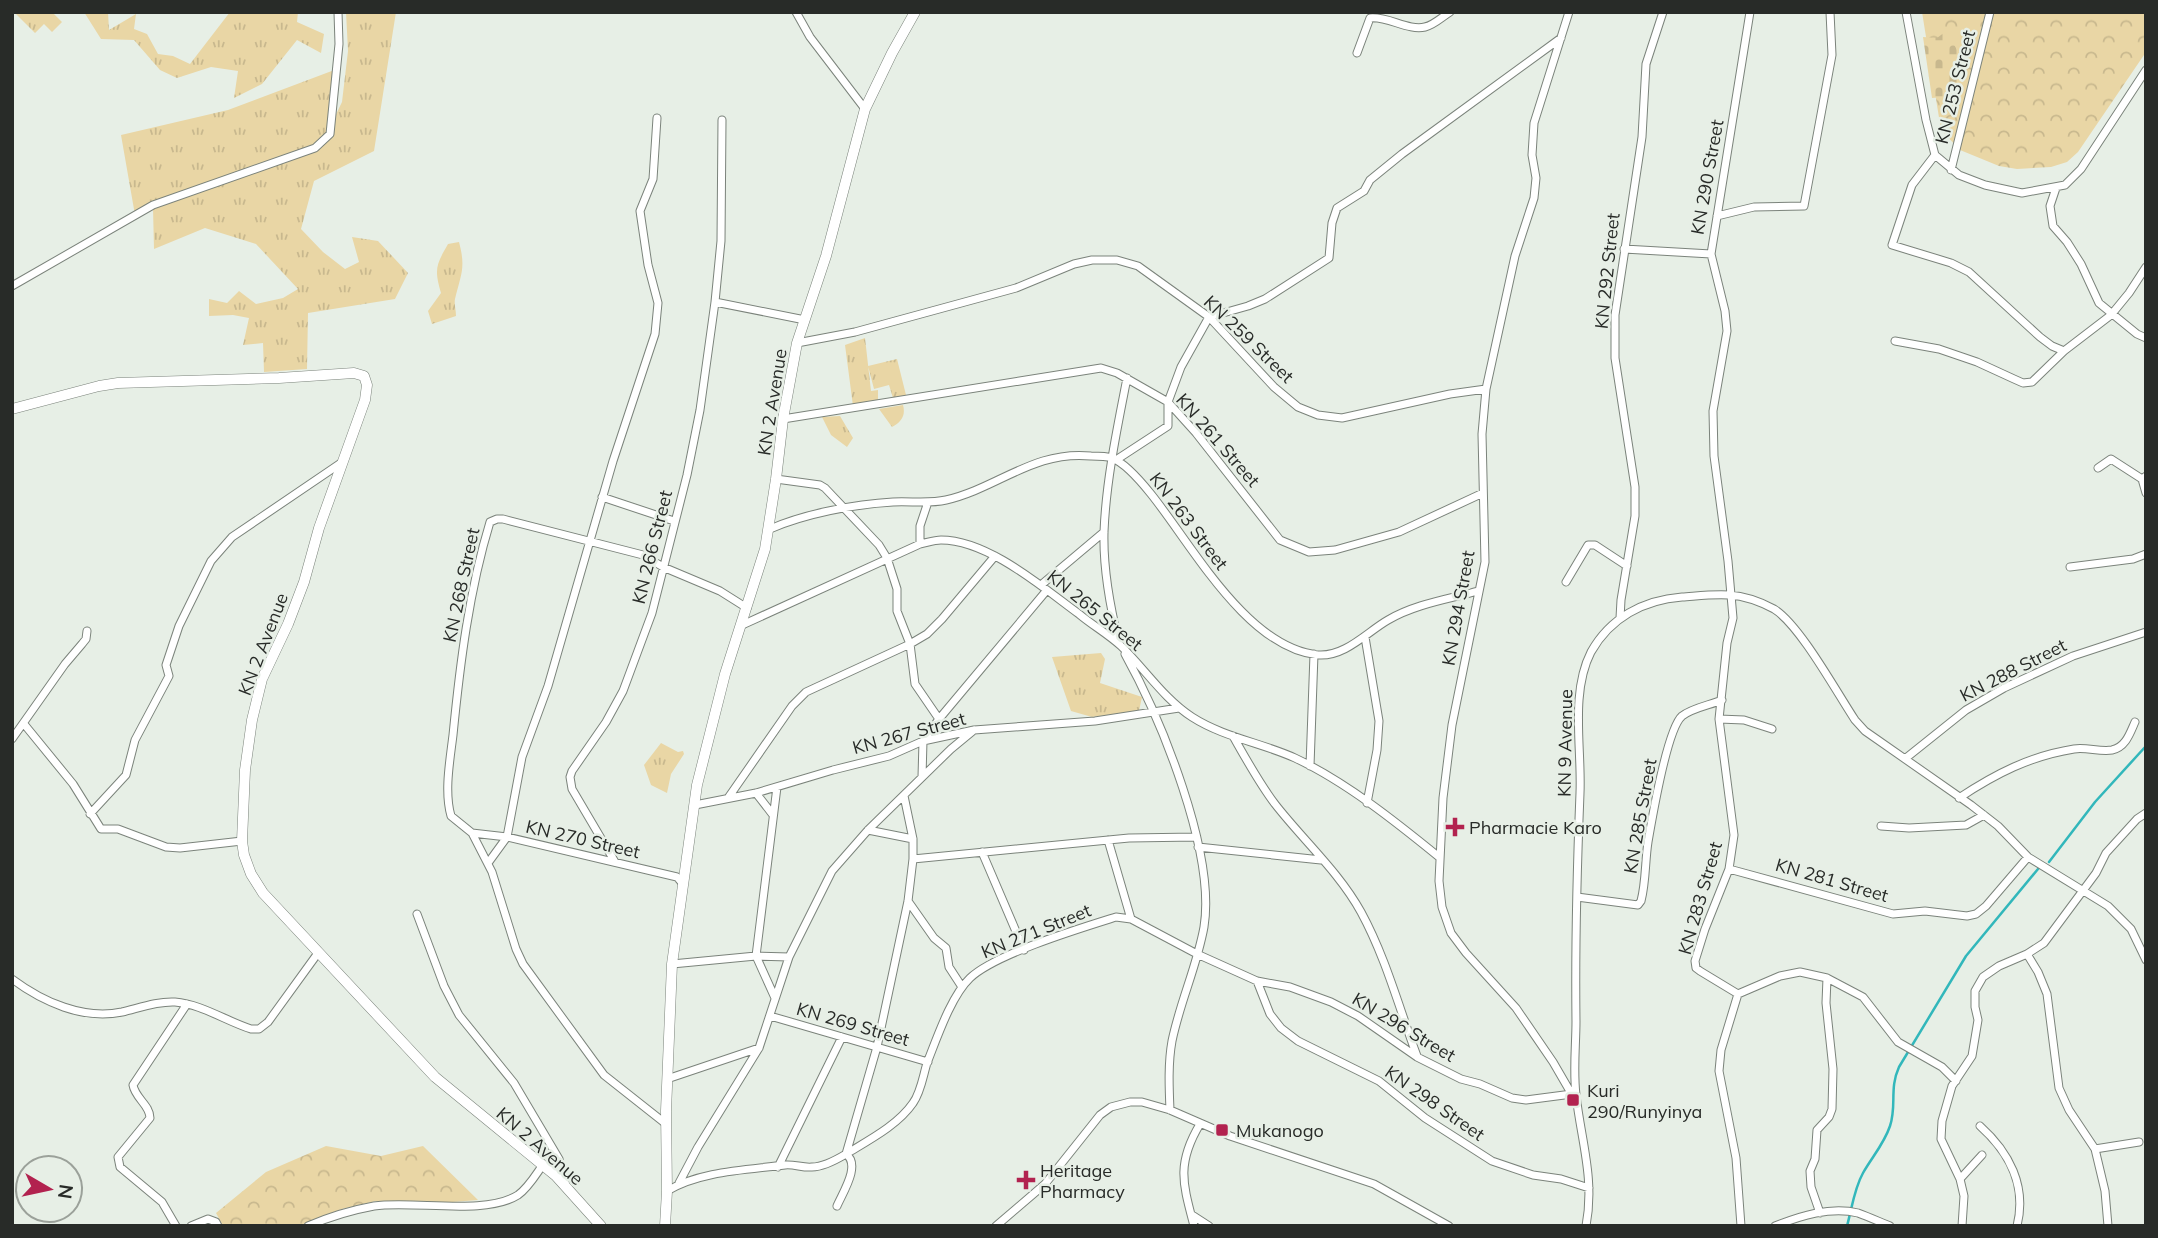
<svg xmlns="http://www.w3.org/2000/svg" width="2158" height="1238" font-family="Mulish,sans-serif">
	<defs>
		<pattern id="grass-tufts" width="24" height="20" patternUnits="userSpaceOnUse" patternTransform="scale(1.75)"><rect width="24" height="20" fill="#e9d6a5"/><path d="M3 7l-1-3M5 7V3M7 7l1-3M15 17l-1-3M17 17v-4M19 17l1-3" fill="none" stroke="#c8b88e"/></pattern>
		<pattern id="forest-crowns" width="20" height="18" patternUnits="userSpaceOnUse" patternTransform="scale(1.75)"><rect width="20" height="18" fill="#e9d6a5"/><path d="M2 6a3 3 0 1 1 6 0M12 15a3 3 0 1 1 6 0" fill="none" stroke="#c8b88e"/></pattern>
		<pattern id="cemetery-stones" width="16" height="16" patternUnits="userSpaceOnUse" patternTransform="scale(1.75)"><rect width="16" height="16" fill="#e9d6a5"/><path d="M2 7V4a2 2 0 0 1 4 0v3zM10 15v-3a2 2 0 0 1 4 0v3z" fill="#c8b88e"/></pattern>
	</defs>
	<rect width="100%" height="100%" fill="#e7efe6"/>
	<!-- grass -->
	<path fill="url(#grass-tufts)" d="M 14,12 L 52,12 L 62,22 L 52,32 L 44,24 L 35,33 Z
		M 84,12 L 108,12 L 109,30 L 136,14 L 134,29 L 147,34 L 158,54 L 173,56 L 190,64 L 230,12 L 298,12 L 297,22 L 324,34 L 321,53 L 297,40 L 262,84 L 234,98 L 238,71 L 211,67 L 177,78 L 160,70 L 134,40 L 101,39 Z
		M 346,12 L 396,12 L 374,151 L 314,181 L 301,229 L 323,252 L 345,269 L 359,262 L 352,237 L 378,241 L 408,273 L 395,299 L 308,313 L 307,369 L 264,372 L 263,343 L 243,345 L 249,318 L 233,315 L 209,316 L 209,299 L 227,303 L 239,291 L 256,304 L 283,298 L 298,289 L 256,244 L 205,228 L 154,249 L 153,208 L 135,215 L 121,135 L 228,110 L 337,69 L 334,104 L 325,137 L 342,102 L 348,51 Z
		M 459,242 C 466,268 461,274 455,299 C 454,304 456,310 456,316 L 432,324 L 428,311 L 441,293 C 434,269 436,265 448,244 Z
		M 865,338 L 871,391 L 878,390 L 878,401 L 853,406 L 845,345 Z
		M 897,359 L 906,395 L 893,398 L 889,385 L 874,389 L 868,366 Z
		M 903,405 C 906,416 901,422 892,427 L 879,409 Z
		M 840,416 L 853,438 L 847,447 L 831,435 L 822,417 Z
		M 1101,653 L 1105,659 L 1100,683 L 1142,697 L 1139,711 L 1092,717 L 1071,711 L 1052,657 Z
		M 661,743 L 678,752 L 683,751 L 684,754 L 671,774 L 667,793 L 651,785 L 644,765 Z"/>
	<!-- forest -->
	<path fill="url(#forest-crowns)" d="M 1922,12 L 2146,12 L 2146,52 L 2078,152 L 2067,162 L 2051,167 L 2017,169 L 1999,166 L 1960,150 L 1941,130 Z
		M 326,1146 L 381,1156 L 423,1146 L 478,1200 L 402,1206 L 376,1201 L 342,1209 L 298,1226 L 223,1226 L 216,1213 L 266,1172 Z"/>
	<!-- cemetery -->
	<path fill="url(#cemetery-stones)" d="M 1945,32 C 1955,41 1958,55 1965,67 L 1961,87 L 1954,96 L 1932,98 L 1923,37 L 1937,38 Z"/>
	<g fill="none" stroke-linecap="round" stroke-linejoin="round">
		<!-- stream -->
		<path stroke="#32b7bb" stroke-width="2.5" d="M 2049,862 L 2095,802 L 2146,746
			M 1847,1226 C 1852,1208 1854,1189 1863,1173 C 1872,1157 1884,1144 1890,1126 C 1897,1105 1889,1089 1899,1067 L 1966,956 L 2038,869"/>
		<!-- street casing -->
		<g stroke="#7b837b" stroke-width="9">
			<path id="street" d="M 796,12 L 810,37 L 865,109
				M 1569,12 L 1534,123 L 1532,155 L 1536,178 L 1534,198 L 1515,256 L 1486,389 L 1482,434 L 1485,562 L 1452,725 L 1443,798 L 1439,881 L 1442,907 L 1451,933 L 1466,953 L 1516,1008 L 1553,1062 L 1571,1093
				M 1906,12 L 1926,120 L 1935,155 L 1959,175 L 1985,185 L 2022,193 L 2065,185 L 2081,169 L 2146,70
				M 1357,53 L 1370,18 C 1388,16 1408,31 1425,27 C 1434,25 1442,17 1450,12
				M 1935,155 L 1912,185 L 1892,245 L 1951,263 L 1969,272 L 2040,337 L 2052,346 L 2064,351
				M 1951,170 L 1990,12
				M 2056,188 L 2050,206 L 2053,226 L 2067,242 L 2081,264 L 2099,303 L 2137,334 L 2146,338
				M 1717,216 L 1754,207 L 1804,206 L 1832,55 L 1830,12
				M 1624,249 L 1711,254
				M 12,286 L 153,205 L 315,148 L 330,134 L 339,44 L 338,12
				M 715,302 L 721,241 L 722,120
				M 1895,341 L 1939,349 L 1977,362 L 2014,379 L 2023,383 L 2032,382 L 2064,351 L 2111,315 L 2129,293 L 2146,267
				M 797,343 L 855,332 L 1016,288 L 1074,264 L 1092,260 L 1117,260 L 1138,266 L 1209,317 L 1274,387 L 1298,407 L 1318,415 L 1342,418 L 1450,394 L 1486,389
				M 783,419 L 1101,368 L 1117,373 L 1168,402 L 1196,433 L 1280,540 L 1309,552 L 1335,550 L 1399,532 L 1483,493
				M 1116,460 L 1168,426 L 1168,402 L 1181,367 L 1209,317 L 1248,306 L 1265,299 L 1329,258 L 1332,223 L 1337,208 L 1364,191 L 1370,180 L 1402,154 L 1561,38
				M 2098,468 L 2111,459 L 2142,479
				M 2146,476 L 2142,479 L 2146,493
				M 776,479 L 820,485 L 825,488 L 879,545 L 887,558 L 897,589 L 897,611 L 910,644 L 915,684 L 939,719
				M 602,497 L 674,521
				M 770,529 C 804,514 855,504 893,502 C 911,501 929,504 946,500 C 998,488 1034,450 1091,456 C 1098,456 1106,456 1112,458 C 1125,463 1143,484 1151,494 C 1192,545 1247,648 1318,655 C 1345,657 1367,632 1388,620 C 1415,604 1449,599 1478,591
				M 920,544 L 920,526 L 928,502
				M 2070,567 L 2133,559 L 2146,554
				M 1566,582 L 1588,545 L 1595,545 L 1627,566
				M 1041,585 L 1104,532
				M 1620,618 L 1621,600 L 1635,516 L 1635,487 L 1615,358 L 1615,315 L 1642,137 L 1646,64 L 1663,12
				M 740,626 L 920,544 C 926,543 934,540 941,540 C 988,540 1042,587 1079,614 C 1092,625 1108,634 1121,646 C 1145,669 1164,699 1192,717 C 1223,737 1262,743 1295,758 C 1346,782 1396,822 1439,857
				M 1365,637 L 1379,721 L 1377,750 L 1367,803
				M 1119,643 C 1110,607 1103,570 1104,532 C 1106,481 1117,429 1127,378
				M 1125,654 C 1161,719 1216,853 1204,927 C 1197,966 1180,1002 1172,1041 C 1168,1063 1169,1087 1170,1110
				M 1719,719 L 1744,720 L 1772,729
				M 24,724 L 73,784 L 101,829 L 118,829 L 166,847 L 180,848 L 242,841
				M 1233,736 C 1246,759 1259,783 1275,804 C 1303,840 1339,872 1361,912 C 1386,958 1399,1008 1417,1056
				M 12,739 L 65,664 L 82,644 L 86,639 L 87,631
				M 1906,758 L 1966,710 L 2004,688 L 2073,656 L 2146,632
				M 1310,766 L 1314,654
				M 922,777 L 923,741 L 939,719 L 1047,590
				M 756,793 L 773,815
				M 728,798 L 792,706 L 806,692 L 910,644 L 927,634 L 942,619 L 995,556
				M 1959,798 C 1995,774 2030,756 2074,749 C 2086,747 2100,752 2112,750 C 2126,747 2130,733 2135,722
				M 695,805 L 756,793 L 833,770 L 889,756 L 923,741 L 974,730 L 1095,721 L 1179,708
				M 90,814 L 126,775 L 135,740 L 169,676 L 166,665 L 179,626 L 211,561 L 232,537 L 341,463
				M 1881,826 L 1909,828 L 1966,825 L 1984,815
				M 868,830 L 913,839
				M 472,833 L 492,872 L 516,949 L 523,964 L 604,1075 L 666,1124
				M 1108,840 L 1131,919
				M 1198,847 L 1321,860
				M 982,852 L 1024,950
				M 913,859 L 1129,838 L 1196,837
				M 615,862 L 572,789 L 570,777 L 572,771 L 606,722 L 623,691 L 652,613 L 687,475 L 700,410 L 715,302 L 805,320
				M 488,863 L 507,837 L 522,757 L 548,686 L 613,461 L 655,334 L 658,303 L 648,265 L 640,211 L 653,179 L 657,118
				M 1729,869 L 1893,914 L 1925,911 L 1967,916 L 1976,914 L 1986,906 L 2028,857
				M 683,884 L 677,877 L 507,837 L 472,833 L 451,816 C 444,792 450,760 453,735 C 460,664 469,591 490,522 L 497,519 L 503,519 L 643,555 L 663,567 L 720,591 L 747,608
				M 1577,897 L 1638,905 L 1641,901 C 1646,882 1645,861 1648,842 C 1652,819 1667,729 1682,716 C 1692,708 1710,705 1722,700
				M 908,901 L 934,938 L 946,948 L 949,967 L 962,987
				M 417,914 L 444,986 L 459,1015 L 514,1083 L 559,1159 L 566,1186
				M 2027,954 L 2038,972 L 2047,994 L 2059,1088 L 2069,1110 L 2095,1149 L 2105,1191 L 2108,1226
				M 672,964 L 756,956 L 789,957
				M 12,979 C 43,1002 83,1020 122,1012 C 139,1008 157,1001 175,1002 C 201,1004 226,1021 251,1029 L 259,1029 L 268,1022 L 318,953
				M 1257,981 L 1270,1014 L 1281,1028 L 1298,1041 L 1379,1081 L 1425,1118 L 1492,1161 L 1533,1175 L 1561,1179 L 1589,1188
				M 1738,994 L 1780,976 L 1800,972 L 1827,978 L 1863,997 L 1898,1042 L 1942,1067 L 1956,1081
				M 775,998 L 756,956 L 777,787
				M 770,1016 L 928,1062
				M 667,1079 L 759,1048
				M 1980,1126 C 2009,1152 2027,1186 2017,1226
				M 2095,1149 L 2139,1142
				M 778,1167 L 842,1037
				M 1960,1179 L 1982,1155
				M 679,1183 L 698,1147 L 759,1048 L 789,957 L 832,871 L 868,830 L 951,749 L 974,730
				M 667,1191 C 700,1171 747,1170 785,1165 C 794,1164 803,1168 812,1167 C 823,1167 836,1160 846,1154 C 869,1140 898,1125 913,1103 C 921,1092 923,1076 927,1063 C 937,1038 951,996 970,978 C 995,954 1081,928 1116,917 L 1131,919 L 1197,954 L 1257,981 L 1290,987 L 1331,1002 L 1358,1016 L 1417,1057 L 1461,1079 L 1480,1084 L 1512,1098 L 1526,1100 L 1572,1094
				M 837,1206 C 843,1192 861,1165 846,1154 L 877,1047 L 908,901 L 913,859 L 913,839 L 904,796
				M 1820,1213 L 1811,1187 L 1810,1171 L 1815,1159 L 1817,1130 L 1829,1117 L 1832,1109 L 1833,1069 L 1826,1003 L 1827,978
				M 1192,1215 L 1209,1226
				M 176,1226 L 162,1202 L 120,1167 L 118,1157 L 150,1118 C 150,1105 135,1098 133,1085 L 187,1004
				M 191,1226 L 208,1219 L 216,1222 L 218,1226
				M 308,1226 C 329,1217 352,1210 374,1206 C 413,1200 485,1216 518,1195 C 528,1188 535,1176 542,1166
				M 996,1226 L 1045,1184 L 1100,1115 L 1111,1107 L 1130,1102 L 1142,1102 L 1170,1110 L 1230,1136 L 1374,1184 L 1449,1226
				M 1194,1226 C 1183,1184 1176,1164 1200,1124
				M 1586,1226 C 1595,1179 1581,1140 1576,1095 C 1573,1070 1576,1045 1576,1021 C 1575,945 1577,869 1580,793 C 1582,749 1570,693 1591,652 C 1610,618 1643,600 1682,597 C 1697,596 1713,594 1729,595 C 1744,596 1761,602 1774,609 C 1800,625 1837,693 1855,720 L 1865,731 L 1971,805 L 1998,826 L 2028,857 L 2108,906 L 2131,929 L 2146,960
				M 1741,1226 L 1736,1158 L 1719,1071 L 1721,1050 L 1738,994 L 1700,971 L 1696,968 L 1695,961 L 1705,929 L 1729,869 L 1734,835 L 1719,719 L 1727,643 L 1733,618 L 1728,561 L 1714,456 L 1713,411 L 1727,331 L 1725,311 L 1711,254 L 1750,12
				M 1775,1226 C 1800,1216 1831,1206 1858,1213 C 1869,1217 1880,1222 1890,1226
				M 1962,1226 L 1964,1196 L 1960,1179 L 1941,1139 L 1942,1121 L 1952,1086 L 1972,1056 L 1978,1020 L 1975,1007 L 1975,991 L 1983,977 L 1999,966 L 2027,954 L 2044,943 L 2096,873 L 2106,853 L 2137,819 L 2146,813"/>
		</g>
		<!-- secondary casing -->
		<g stroke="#7b837b" stroke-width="11">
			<path id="secondary" d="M 12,409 L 99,386 L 118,383 L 279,378 L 354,373 L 364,376 L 367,385 L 365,400 L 319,528 L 304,582 L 288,624 L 262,679 L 252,720 L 245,770 L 242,841 L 244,855 L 251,874 L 263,893 L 435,1077 L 556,1176 L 601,1226
				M 665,1226 L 667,1191 L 666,1111 L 672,964 L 697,785 L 725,674 L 765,549 L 776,479 L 783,419 L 797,343 L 826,256 L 865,109 L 892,53 L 915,12"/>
		</g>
		<!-- street -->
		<use href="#street" stroke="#fff" stroke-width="7"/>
		<!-- secondary -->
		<use href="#secondary" stroke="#fff" stroke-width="10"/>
	</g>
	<!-- markers -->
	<g fill="#b2224f" stroke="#e7efe6" stroke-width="2.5">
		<path d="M1451.5 816.5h7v7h7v7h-7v7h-7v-7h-7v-7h7z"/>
		<rect x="1566" y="1093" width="14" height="14" rx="3.5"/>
		<rect x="1215" y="1123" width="14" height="14" rx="3.5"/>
		<path d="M1022.5 1169.5h7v7h7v7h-7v7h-7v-7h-7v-7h7z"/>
	</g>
	<g text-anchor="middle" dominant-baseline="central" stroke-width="5" stroke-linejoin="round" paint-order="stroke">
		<!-- street labels -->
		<g font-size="18" fill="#282b28" stroke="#e7efe6">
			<text transform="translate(1955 87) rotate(-76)">KN 253 Street</text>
			<text transform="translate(1707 177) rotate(-80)">KN 290 Street</text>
			<text transform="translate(1607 271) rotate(-84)">KN 292 Street</text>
			<text transform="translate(1249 339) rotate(44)">KN 259 Street</text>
			<text transform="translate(772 402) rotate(-81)">KN 2 Avenue</text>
			<text transform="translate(1218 440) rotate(49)">KN 261 Street</text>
			<text transform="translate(1189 521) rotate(53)">KN 263 Street</text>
			<text transform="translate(652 547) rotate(-76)">KN 266 Street</text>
			<text transform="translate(461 585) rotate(-78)">KN 268 Street</text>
			<text transform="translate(1458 608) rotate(-80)">KN 294 Street</text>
			<text transform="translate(1095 610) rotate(39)">KN 265 Street</text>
			<text transform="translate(263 644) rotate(-69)">KN 2 Avenue</text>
			<text transform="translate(2013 670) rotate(-27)">KN 288 Street</text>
			<text transform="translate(909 733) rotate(-15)">KN 267 Street</text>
			<text transform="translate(1565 743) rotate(-89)">KN 9 Avenue</text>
			<text transform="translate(1640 816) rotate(-80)">KN 285 Street</text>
			<text transform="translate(583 839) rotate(13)">KN 270 Street</text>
			<text transform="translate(1832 880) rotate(16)">KN 281 Street</text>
			<text transform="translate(1700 898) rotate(-74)">KN 283 Street</text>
			<text transform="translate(1036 931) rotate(-22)">KN 271 Street</text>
			<text transform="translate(853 1024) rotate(16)">KN 269 Street</text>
			<text transform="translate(1404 1027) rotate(31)">KN 296 Street</text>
			<text transform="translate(1435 1103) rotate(35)">KN 298 Street</text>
			<text transform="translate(540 1146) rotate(41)">KN 2 Avenue</text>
		</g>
		<!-- poi labels -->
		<g font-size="18" fill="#282b28" stroke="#e7efe6" text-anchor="start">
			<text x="1469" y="827">Pharmacie Karo</text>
			<text x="1587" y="1090">Kuri<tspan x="1587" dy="21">290/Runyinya</tspan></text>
			<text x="1236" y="1130">Mukanogo</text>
			<text x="1040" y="1170">Heritage<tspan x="1040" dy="21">Pharmacy</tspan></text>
		</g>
	</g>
	<!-- border -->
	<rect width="2158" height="1238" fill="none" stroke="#282b28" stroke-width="28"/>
	<!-- north arrow -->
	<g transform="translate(49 1189) rotate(99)"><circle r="33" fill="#e7efe6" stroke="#9ba19a" stroke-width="2"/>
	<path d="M0-5L12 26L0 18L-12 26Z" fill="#b2224f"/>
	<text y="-10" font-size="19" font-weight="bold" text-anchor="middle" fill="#282b28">N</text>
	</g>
</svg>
